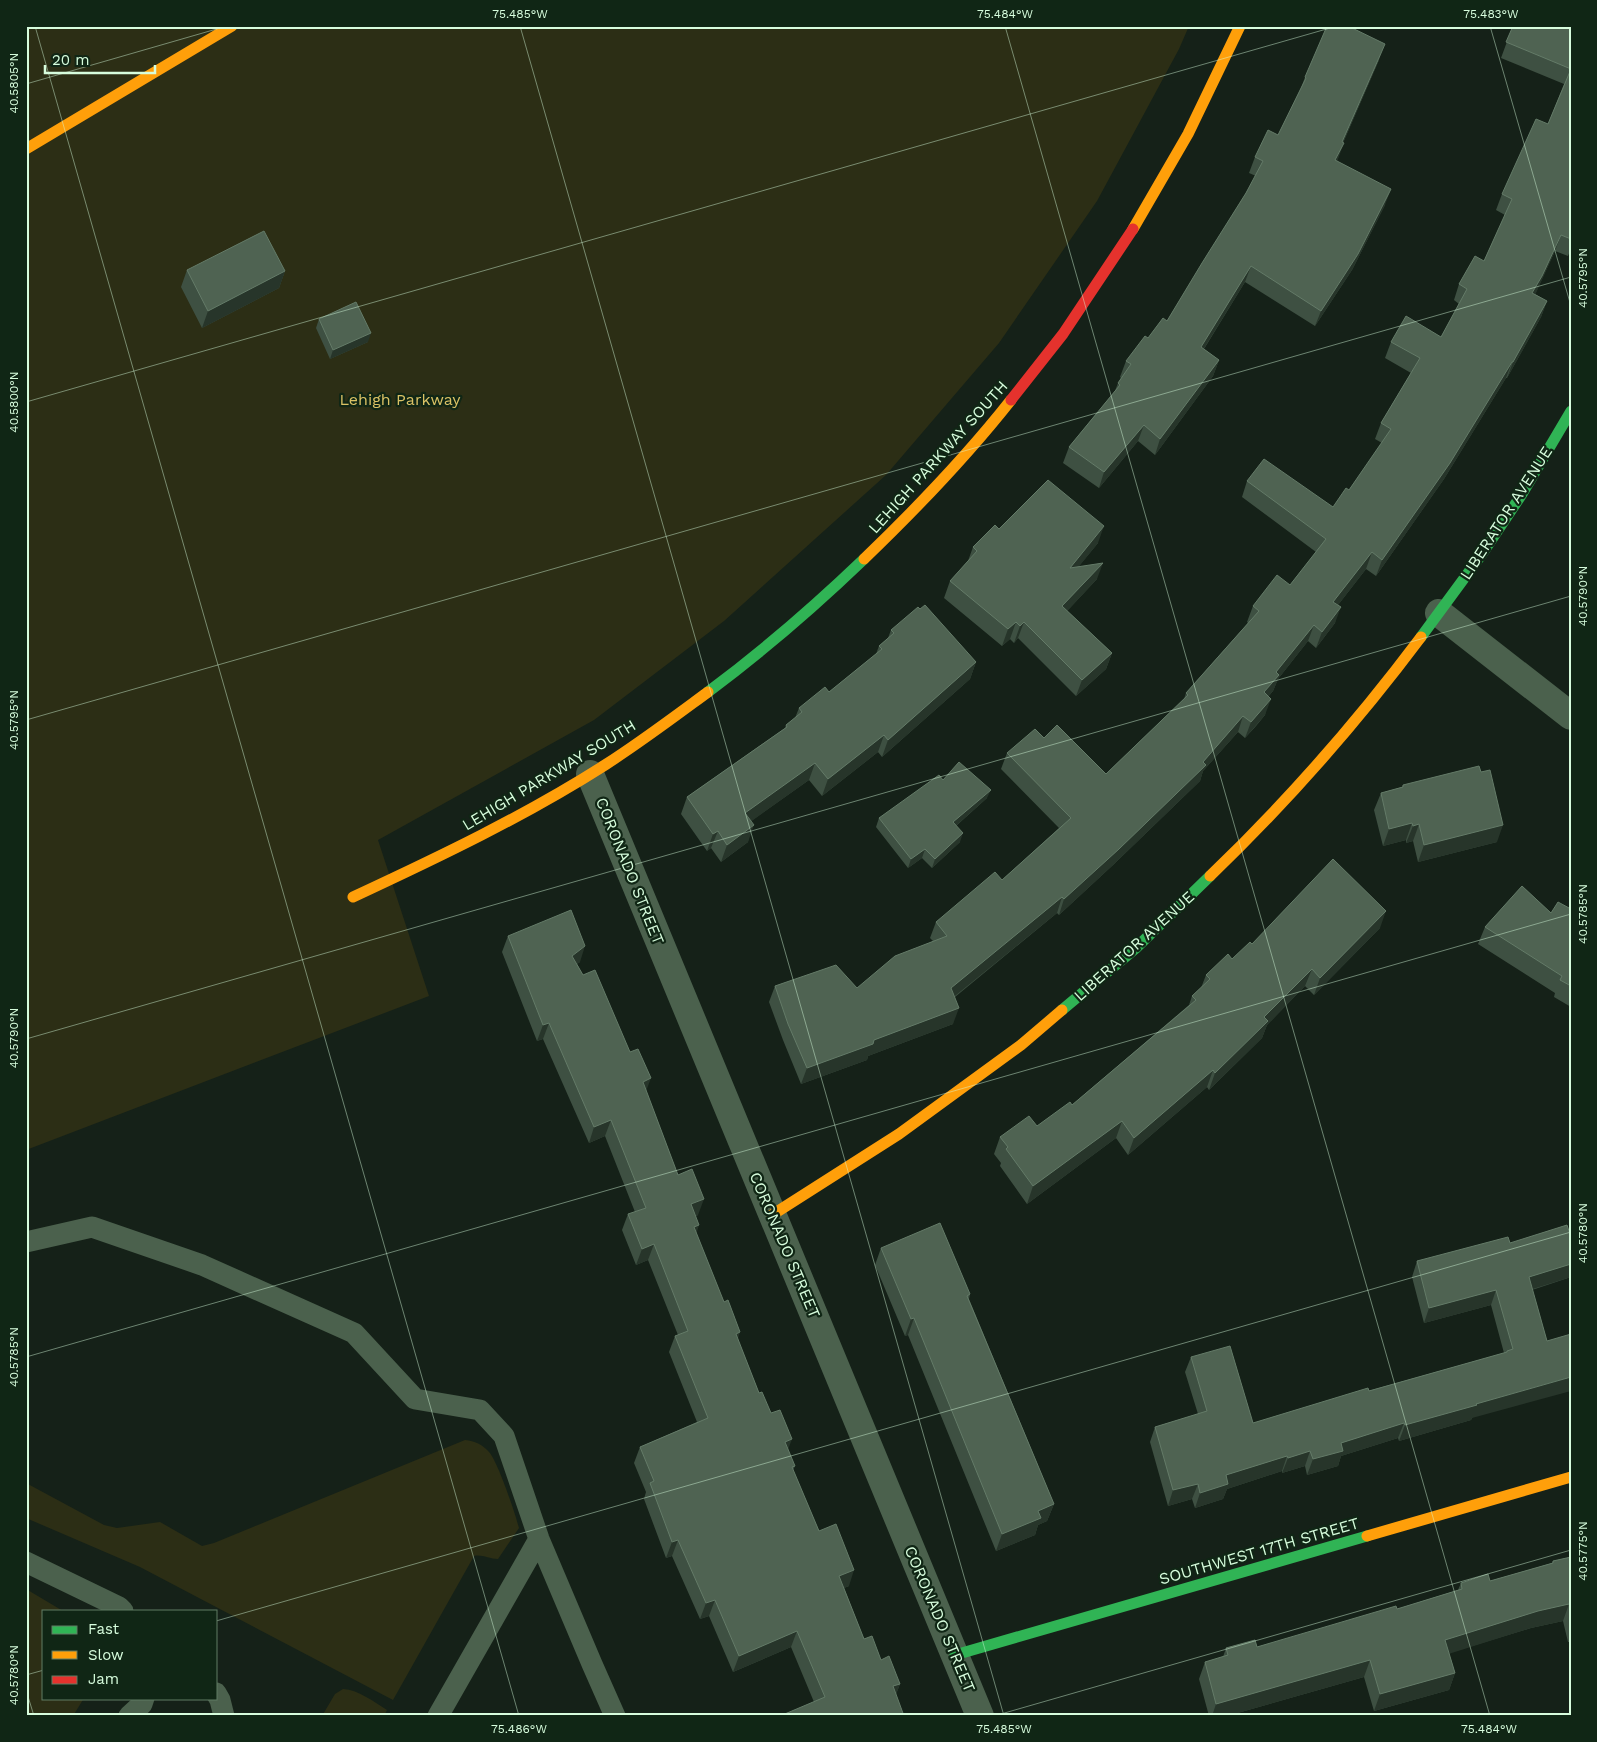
<svg xmlns="http://www.w3.org/2000/svg" width="1597" height="1742" font-family="'Work Sans',sans-serif">
	<rect width="100%" height="100%" fill="#152118"/>
	<!-- green -->
	<path fill="#2c2e15" d="M 26,26 L 1189,26 L 1179,49 L 1097,201 L 999,343 L 886,475 L 724,621 L 594,720 L 378,840 L 429,996 L 26,1150 Z
		M 465,1440 C 475,1441 482,1444 489,1452 C 498,1462 515,1513 519,1528 L 498,1559 C 489,1559 482,1554 474,1556 L 393,1700 L 140,1567 L 26,1518 L 26,1483 L 104,1525 L 117,1528 L 160,1522 L 202,1546 L 214,1543 Z
		M 26,1589 L 63,1611 L 44,1611 L 44,1698 L 84,1698 L 73,1716 L 26,1716 Z
		M 343,1689 C 359,1690 374,1702 387,1710 L 384,1716 L 322,1716 L 335,1694 Z"/>
	<g fill="none" stroke-linecap="round" stroke-linejoin="round">
		<!-- lane -->
		<path stroke="#4b614d" stroke-width="21" d="M 26,1242 L 92,1227 L 202,1265 L 354,1333 L 415,1399 L 480,1410 L 504,1436 L 539,1539 L 592,1664 L 615,1716
			M 26,1562 L 119,1607 L 123,1611
			M 216,1693 L 220,1700 L 224,1716
			M 129,1716 L 142,1704 L 144,1698
			M 438,1716 L 539,1539"/>
		<!-- street -->
		<path stroke="#4b614d" stroke-width="28" d="M 1439,613 L 1571,716
			M 590,774 L 980,1716"/>
		<!-- fast -->
		<path stroke="#30b455" stroke-width="11" d="M 1421,637 L 1482,554 L 1522,494 L 1571,411
			M 708,692 C 763,651 815,606 864,559
			M 1062,1010 L 1136,948 L 1210,876
			M 955,1655 L 1367,1536"/>
		<!-- slow -->
		<path stroke="#ff9f0a" stroke-width="11" d="M 26,149 L 232,26
			M 1133,229 L 1188,134 L 1240,26
			M 864,559 C 916,509 966,457 1011,400
			M 1210,876 C 1286,803 1358,721 1421,637
			M 353,897 C 439,857 525,816 605,765 C 641,742 674,717 708,692
			M 772,1215 L 899,1134 L 1021,1045 L 1062,1010
			M 1367,1536 L 1571,1477"/>
		<!-- jam -->
		<path stroke="#e5322d" stroke-width="11" d="M 1011,400 L 1063,334 L 1133,229"/>
	</g>
	<!-- wall -->
	<path fill="#3e5042" d="M 1508,26 L 1571,26 L 1571,249 L 1568,256 L 1555,251 L 1535,294 L 1547,301 L 1541,317 L 1507,378 L 1506,378 L 1444,479 L 1376,576 L 1366,569 L 1338,605 L 1335,623 L 1316,648 L 1308,641 L 1278,679 L 1273,691 L 1268,697 L 1265,715 L 1256,726 L 1245,738 L 1238,732 L 1203,771 L 1200,781 L 1113,865 L 1059,915 L 1057,913 L 955,997 L 953,1024 L 868,1056 L 867,1060 L 801,1084 L 783,1040 L 769,1002 L 775,986 L 857,988 L 933,941 L 930,938 L 936,922 L 1002,880 L 1059,828 L 1001,769 L 1007,753 L 1044,738 L 1106,774 L 1184,699 L 1186,693 L 1248,623 L 1247,622 L 1253,606 L 1290,585 L 1316,552 L 1242,497 L 1247,481 L 1333,507 L 1349,490 L 1382,443 L 1375,439 L 1381,423 L 1411,373 L 1385,358 L 1391,342 L 1441,337 L 1459,304 L 1454,300 L 1459,284 L 1484,261 L 1505,215 L 1496,210 L 1502,194 L 1548,124 L 1564,84 L 1501,58 L 1512,28 Z
		M 1379,60 L 1343,143 L 1337,161 L 1385,205 L 1352,270 L 1315,326 L 1245,282 L 1204,349 L 1219,360 L 1213,376 L 1155,455 L 1138,441 L 1099,488 L 1063,463 L 1069,447 L 1115,391 L 1118,383 L 1121,378 L 1120,377 L 1126,361 L 1167,321 L 1246,193 L 1256,176 L 1249,173 L 1255,157 L 1278,135 L 1300,91 L 1305,77 Z
		M 187,270 L 285,271 L 279,288 L 202,328 L 181,287 Z
		M 319,319 L 368,342 L 330,359 L 316,328 Z
		M 999,529 L 1098,543 L 1078,567 L 1097,579 L 1067,611 L 1112,653 L 1106,669 L 1076,696 L 1018,638 L 1014,643 L 1010,639 L 1002,646 L 944,598 L 950,581 L 968,561 L 973,547 Z
		M 891,630 L 976,662 L 970,679 L 882,757 L 878,752 L 822,796 L 809,780 L 751,821 L 748,842 L 721,862 L 711,848 L 707,851 L 681,814 L 687,797 L 785,728 L 786,725 L 795,718 L 799,708 L 829,692 L 876,654 L 879,646 L 888,638 Z
		M 943,780 L 987,798 L 956,826 L 960,842 L 932,868 L 922,858 L 908,868 L 876,827 L 879,818 Z
		M 1403,785 L 1497,842 L 1418,862 L 1413,841 L 1406,843 L 1406,840 L 1383,846 L 1374,810 L 1381,793 L 1402,787 Z
		M 1571,909 L 1571,1007 L 1554,997 L 1555,993 L 1478,944 L 1485,927 Z
		M 1380,928 L 1314,995 L 1305,986 L 1267,1025 L 1262,1038 L 1209,1090 L 1207,1087 L 1128,1155 L 1116,1138 L 1027,1204 L 1000,1166 L 1001,1163 L 994,1154 L 1000,1137 L 1037,1126 L 1072,1105 L 1189,1005 L 1192,996 L 1201,988 L 1206,975 L 1232,959 L 1252,944 Z
		M 508,936 L 580,962 L 577,964 L 646,1091 L 678,1175 L 698,1215 L 696,1216 L 696,1233 L 759,1393 L 771,1413 L 788,1450 L 795,1466 L 793,1470 L 819,1531 L 849,1586 L 844,1588 L 864,1639 L 900,1684 L 896,1694 L 814,1702 L 791,1647 L 733,1672 L 709,1616 L 700,1619 L 672,1556 L 666,1558 L 644,1499 L 646,1492 L 634,1463 L 640,1447 L 697,1422 L 669,1352 L 675,1336 L 678,1335 L 648,1260 L 636,1265 L 622,1230 L 628,1214 L 635,1212 L 605,1136 L 589,1143 L 543,1039 L 537,1041 L 502,952 Z
		M 1571,1237 L 1571,1277 L 1532,1290 L 1547,1341 L 1472,1418 L 1471,1420 L 1399,1441 L 1398,1438 L 1341,1456 L 1338,1466 L 1307,1475 L 1305,1466 L 1282,1473 L 1282,1471 L 1227,1489 L 1223,1499 L 1195,1508 L 1192,1499 L 1168,1506 L 1150,1442 L 1155,1427 L 1198,1414 L 1185,1372 L 1191,1357 L 1253,1423 L 1504,1353 L 1491,1305 L 1424,1323 L 1412,1277 L 1417,1261 L 1510,1243 Z
		M 881,1248 L 970,1294 L 969,1299 L 1054,1504 L 1047,1521 L 1038,1525 L 1035,1535 L 996,1551 L 908,1335 L 905,1336 L 875,1265 Z
		M 1571,1557 L 1571,1642 L 1568,1642 L 1563,1621 L 1531,1628 L 1449,1653 L 1455,1673 L 1449,1690 L 1374,1711 L 1364,1677 L 1227,1716 L 1209,1716 L 1199,1679 L 1205,1662 L 1223,1657 L 1226,1648 L 1257,1647 L 1397,1609 L 1458,1590 L 1461,1583 L 1490,1581 L 1552,1563 L 1553,1561 Z"/>
	<!-- shaded-wall -->
	<path fill="#27352a" d="M 1385,44 L 1379,60 L 1337,156 L 1344,143 L 1338,159 L 1329,176 L 1342,142 Z
		M 1391,189 L 1385,205 L 1352,270 L 1315,326 L 1321,311 Z
		M 1561,235 L 1555,251 L 1536,293 L 1526,309 L 1532,293 Z
		M 1251,266 L 1245,282 L 1195,363 L 1201,347 Z
		M 285,271 L 279,288 L 202,328 L 208,311 Z
		M 1547,301 L 1541,317 L 1507,378 L 1513,362 Z
		M 371,333 L 368,342 L 330,359 L 333,350 Z
		M 1219,360 L 1213,376 L 1155,455 L 1160,439 Z
		M 1512,362 L 1506,378 L 1444,479 L 1376,576 L 1382,560 Z
		M 1144,425 L 1138,441 L 1099,488 L 1104,472 Z
		M 1104,526 L 1098,543 L 1064,585 L 1070,568 Z
		M 1372,552 L 1366,569 L 1328,618 L 1333,602 Z
		M 1103,563 L 1097,579 L 1056,623 L 1062,606 Z
		M 1341,607 L 1335,623 L 1316,648 L 1322,632 Z
		M 1016,622 L 1010,639 L 1002,646 L 1008,629 Z
		M 1024,622 L 1018,638 L 1014,643 L 1020,626 Z
		M 1314,625 L 1308,641 L 1278,679 L 1273,691 L 1258,708 L 1264,692 L 1276,672 Z
		M 1112,653 L 1106,669 L 1076,696 L 1082,680 Z
		M 976,662 L 970,679 L 882,757 L 888,740 Z
		M 1271,699 L 1265,715 L 1245,738 L 1251,722 Z
		M 1243,716 L 1238,732 L 1203,771 L 1200,781 L 1113,865 L 1059,915 L 1064,899 L 1203,762 Z
		M 884,735 L 878,752 L 822,796 L 828,779 Z
		M 815,763 L 809,780 L 739,830 L 745,813 Z
		M 991,790 L 987,798 L 950,831 L 953,822 Z
		M 1412,823 L 1406,840 L 1383,846 L 1389,829 Z
		M 1419,824 L 1413,841 L 1406,843 L 1413,826 Z
		M 754,825 L 748,842 L 721,862 L 727,845 Z
		M 1503,825 L 1497,842 L 1418,862 L 1424,845 Z
		M 718,831 L 711,848 L 707,851 L 713,834 Z
		M 963,833 L 960,842 L 932,868 L 935,859 Z
		M 925,849 L 922,858 L 908,868 L 911,859 Z
		M 1062,897 L 1057,913 L 945,1004 L 951,988 Z
		M 1386,911 L 1380,928 L 1314,995 L 1320,978 Z
		M 585,946 L 580,962 L 566,972 L 572,956 Z
		M 1312,969 L 1305,986 L 1267,1025 L 1262,1038 L 1209,1090 L 1215,1073 L 1264,1017 Z
		M 959,1008 L 953,1024 L 868,1056 L 867,1060 L 801,1084 L 807,1068 L 874,1040 Z
		M 549,1023 L 543,1039 L 537,1041 L 543,1025 Z
		M 1213,1070 L 1207,1087 L 1128,1155 L 1134,1138 Z
		M 651,1078 L 645,1094 L 643,1082 Z
		M 611,1120 L 605,1136 L 589,1143 L 594,1127 Z
		M 1122,1121 L 1116,1138 L 1027,1204 L 1033,1186 Z
		M 704,1199 L 698,1215 L 685,1220 L 691,1204 Z
		M 699,1225 L 694,1241 L 694,1227 Z
		M 654,1244 L 648,1260 L 636,1265 L 642,1249 Z
		M 1571,1264 L 1571,1277 L 1523,1292 L 1529,1277 Z
		M 1496,1290 L 1491,1305 L 1424,1323 L 1429,1308 Z
		M 914,1318 L 908,1335 L 905,1336 L 911,1319 Z
		M 740,1332 L 735,1348 L 736,1334 Z
		M 1571,1377 L 1571,1391 L 1472,1418 L 1471,1420 L 1399,1441 L 1405,1425 L 1476,1404 Z
		M 1404,1423 L 1398,1438 L 1341,1456 L 1338,1466 L 1307,1475 L 1313,1459 L 1341,1443 Z
		M 792,1439 L 786,1455 L 785,1442 Z
		M 1310,1451 L 1305,1466 L 1282,1473 L 1288,1458 Z
		M 1287,1456 L 1282,1471 L 1227,1489 L 1223,1499 L 1195,1508 L 1200,1493 L 1226,1475 Z
		M 1198,1484 L 1192,1499 L 1168,1506 L 1173,1490 Z
		M 1054,1504 L 1047,1521 L 1038,1525 L 1035,1535 L 996,1551 L 1002,1534 L 1038,1511 Z
		M 678,1540 L 672,1556 L 666,1558 L 672,1542 Z
		M 854,1570 L 849,1586 L 833,1592 L 839,1576 Z
		M 715,1600 L 709,1616 L 700,1619 L 706,1603 Z
		M 1569,1604 L 1563,1621 L 1531,1628 L 1439,1657 L 1445,1640 L 1538,1611 Z
		M 797,1631 L 791,1647 L 733,1672 L 739,1656 Z
		M 1370,1660 L 1364,1677 L 1227,1716 L 1212,1716 L 1216,1704 Z
		M 1455,1673 L 1449,1690 L 1374,1711 L 1380,1694 Z
		M 900,1684 L 894,1700 L 893,1686 Z"/>
	<!-- building -->
	<path fill="#4f6352" stroke="#647b68" d="M 1327,26 L 1348,26 L 1385,44 L 1342,142 L 1344,143 L 1335,160 L 1391,189 L 1358,254 L 1321,311 L 1251,266 L 1201,347 L 1219,360 L 1160,439 L 1144,425 L 1104,472 L 1069,447 L 1120,385 L 1118,383 L 1131,364 L 1126,361 L 1145,336 L 1148,338 L 1163,318 L 1167,321 L 1202,263 L 1246,193 L 1263,161 L 1255,157 L 1268,130 L 1278,135 L 1306,78 L 1305,77 Z
		M 1513,26 L 1571,26 L 1571,69 L 1506,42 Z
		M 1571,69 L 1571,239 L 1561,235 L 1542,276 L 1532,293 L 1547,301 L 1513,362 L 1512,362 L 1450,463 L 1382,560 L 1372,552 L 1333,602 L 1341,607 L 1322,632 L 1314,625 L 1276,672 L 1279,675 L 1264,692 L 1271,699 L 1251,722 L 1243,716 L 1203,762 L 1206,765 L 1119,849 L 1064,899 L 1062,897 L 951,988 L 959,1008 L 874,1040 L 873,1044 L 807,1068 L 788,1024 L 775,986 L 836,965 L 857,988 L 895,956 L 947,936 L 936,922 L 995,872 L 1002,880 L 1071,818 L 1007,753 L 1035,729 L 1044,738 L 1057,725 L 1106,774 L 1188,695 L 1186,693 L 1259,611 L 1253,606 L 1277,575 L 1290,585 L 1326,539 L 1247,481 L 1264,459 L 1333,507 L 1346,488 L 1349,490 L 1391,429 L 1381,423 L 1420,358 L 1391,342 L 1406,316 L 1441,337 L 1467,289 L 1459,284 L 1475,256 L 1484,261 L 1512,199 L 1502,194 L 1536,119 L 1548,124 Z
		M 264,231 L 285,271 L 208,311 L 187,270 Z
		M 356,302 L 371,333 L 333,350 L 319,319 Z
		M 1048,480 L 1104,526 L 1070,568 L 1103,563 L 1062,606 L 1112,653 L 1082,680 L 1024,622 L 1020,626 L 1016,622 L 1008,629 L 950,581 L 977,551 L 973,547 L 995,525 L 999,529 Z
		M 925,605 L 976,662 L 888,740 L 884,735 L 828,779 L 815,763 L 745,813 L 754,825 L 727,845 L 718,831 L 713,834 L 687,797 L 787,727 L 786,725 L 802,712 L 799,708 L 825,687 L 829,692 L 882,649 L 879,646 L 894,633 L 891,630 L 918,607 L 920,609 Z
		M 959,762 L 991,790 L 953,822 L 963,833 L 935,859 L 925,849 L 911,859 L 879,818 L 939,775 L 943,780 Z
		M 1479,766 L 1481,772 L 1490,770 L 1503,825 L 1424,845 L 1419,824 L 1413,826 L 1412,823 L 1389,829 L 1381,793 L 1403,787 L 1403,785 Z
		M 1333,859 L 1386,911 L 1320,978 L 1312,969 L 1264,1017 L 1268,1021 L 1215,1073 L 1213,1070 L 1134,1138 L 1122,1121 L 1033,1186 L 1006,1149 L 1008,1147 L 1000,1137 L 1029,1116 L 1037,1126 L 1070,1102 L 1072,1105 L 1196,1000 L 1192,996 L 1210,979 L 1206,975 L 1228,954 L 1232,959 L 1250,942 L 1252,944 Z
		M 1522,886 L 1551,913 L 1558,902 L 1571,909 L 1571,986 L 1560,980 L 1562,976 L 1485,927 Z
		M 571,910 L 585,946 L 572,956 L 583,975 L 595,970 L 630,1052 L 638,1049 L 651,1078 L 643,1082 L 678,1175 L 692,1169 L 704,1199 L 691,1204 L 699,1225 L 694,1227 L 724,1302 L 728,1300 L 740,1332 L 736,1334 L 759,1393 L 762,1392 L 771,1413 L 780,1410 L 792,1439 L 785,1442 L 795,1466 L 792,1467 L 819,1531 L 836,1524 L 854,1570 L 839,1576 L 864,1639 L 872,1636 L 881,1660 L 889,1656 L 900,1684 L 893,1686 L 904,1716 L 780,1716 L 825,1697 L 797,1631 L 739,1656 L 715,1600 L 706,1603 L 678,1540 L 672,1542 L 650,1483 L 654,1481 L 640,1447 L 708,1418 L 675,1336 L 688,1331 L 654,1244 L 642,1249 L 628,1214 L 646,1208 L 611,1120 L 594,1127 L 549,1023 L 543,1025 L 508,936 Z
		M 940,1223 L 970,1294 L 967,1296 L 1054,1504 L 1038,1511 L 1041,1518 L 1002,1534 L 914,1318 L 911,1319 L 881,1248 Z
		M 1567,1225 L 1571,1237 L 1571,1264 L 1529,1277 L 1547,1341 L 1571,1334 L 1571,1377 L 1476,1404 L 1477,1405 L 1405,1425 L 1404,1423 L 1341,1443 L 1343,1451 L 1313,1459 L 1310,1451 L 1288,1458 L 1287,1456 L 1226,1475 L 1228,1484 L 1200,1493 L 1198,1484 L 1173,1490 L 1155,1427 L 1207,1411 L 1191,1357 L 1230,1346 L 1253,1423 L 1368,1388 L 1369,1391 L 1507,1352 L 1507,1351 L 1513,1349 L 1496,1290 L 1429,1308 L 1417,1261 L 1508,1237 L 1510,1243 Z
		M 1571,1557 L 1571,1611 L 1569,1604 L 1538,1611 L 1445,1640 L 1455,1673 L 1380,1694 L 1370,1660 L 1216,1704 L 1205,1662 L 1228,1655 L 1226,1648 L 1255,1640 L 1257,1647 L 1396,1606 L 1397,1609 L 1462,1589 L 1461,1583 L 1488,1574 L 1490,1581 L 1553,1563 L 1553,1561 Z"/>
	<!-- ticks -->
	<path fill="none" stroke="#d7fddd" stroke-width="1" stroke-opacity="0.45" d="M 35,26 L 519,1716M 520,26 L 1004,1716M 1005,26 L 1490,1716M 1490,26 L 1571,306M 26,84 L 227,26M 26,402 L 1337,26M 26,720 L 1571,277M 26,1039 L 1571,596M 26,1357 L 1571,914M 216,1621 L 1571,1232M 26,1675 L 44,1670M 26,1690 L 34,1716M 994,1716 L 1571,1550"/>
	<g text-anchor="middle" dominant-baseline="central" stroke-width="4.5" stroke-linejoin="round" paint-order="stroke">
		<!-- park labels -->
		<g font-size="16" fill="#dbc265" stroke="#102615">
			<text x="400" y="399">Lehigh Parkway</text>
		</g>
		<!-- street labels -->
		<g font-size="16" fill="#d7fddd" stroke="#102615">
			<text transform="translate(938 457) rotate(-48)">LEHIGH PARKWAY SOUTH</text>
			<text transform="translate(1506 513) rotate(-57)">LIBERATOR AVENUE</text>
			<text transform="translate(549 775) rotate(-31)">LEHIGH PARKWAY SOUTH</text>
			<text transform="translate(630 871) rotate(68)">CORONADO STREET</text>
			<text transform="translate(1134 946) rotate(-42)">LIBERATOR AVENUE</text>
			<text transform="translate(785 1245) rotate(67)">CORONADO STREET</text>
			<text transform="translate(1259 1551) rotate(-16)">SOUTHWEST 17TH STREET</text>
			<text transform="translate(940 1619) rotate(67)">CORONADO STREET</text>
		</g>
	</g>
	<!-- border -->
	<rect width="1597" height="1742" fill="none" stroke="#102615" stroke-width="55"/>
	<!-- legend -->
	<rect x="42" y="1610" width="175" height="90" fill="#102615" stroke="#607c65"/>
	<rect x="52" y="1626" width="25" height="8" fill="#30b455" stroke="#607c65"/>
	<text x="88" y="1634" font-size="15" fill="#d7fddd">Fast</text>
	<rect x="52" y="1651" width="25" height="8" fill="#ff9f0a" stroke="#607c65"/>
	<text x="88" y="1660" font-size="15" fill="#d7fddd">Slow</text>
	<rect x="52" y="1676" width="25" height="8" fill="#e5322d" stroke="#607c65"/>
	<text x="88" y="1684" font-size="15" fill="#d7fddd">Jam</text>
	<!-- scale -->
	<path d="M45 65v8h110v-8" fill="none" stroke="#d7fddd" stroke-width="2.5"/>
	<text x="52" y="65" font-size="15" fill="#d7fddd" stroke="#102615" stroke-width="4" paint-order="stroke">20 m</text>
	<rect x="28" y="28" width="1542" height="1686" fill="none" stroke="#d7fddd" stroke-width="2"/>
	<g font-size="12" text-anchor="middle" fill="#d7fddd">
		<text x="520" y="18">75.485°W</text>
		<text x="1005" y="18">75.484°W</text>
		<text x="1491" y="18">75.483°W</text>
		<text transform="translate(14 83) rotate(-90)" y="4">40.5805°N</text>
		<text transform="translate(1583 278) rotate(-90)" y="4">40.5795°N</text>
		<text transform="translate(14 402) rotate(-90)" y="4">40.5800°N</text>
		<text transform="translate(1583 596) rotate(-90)" y="4">40.5790°N</text>
		<text transform="translate(14 720) rotate(-90)" y="4">40.5795°N</text>
		<text transform="translate(1583 914) rotate(-90)" y="4">40.5785°N</text>
		<text transform="translate(14 1038) rotate(-90)" y="4">40.5790°N</text>
		<text transform="translate(1583 1233) rotate(-90)" y="4">40.5780°N</text>
		<text transform="translate(14 1357) rotate(-90)" y="4">40.5785°N</text>
		<text transform="translate(1583 1551) rotate(-90)" y="4">40.5775°N</text>
		<text transform="translate(14 1675) rotate(-90)" y="4">40.5780°N</text>
		<text x="519" y="1733">75.486°W</text>
		<text x="1004" y="1733">75.485°W</text>
		<text x="1489" y="1733">75.484°W</text>
	</g>
</svg>
